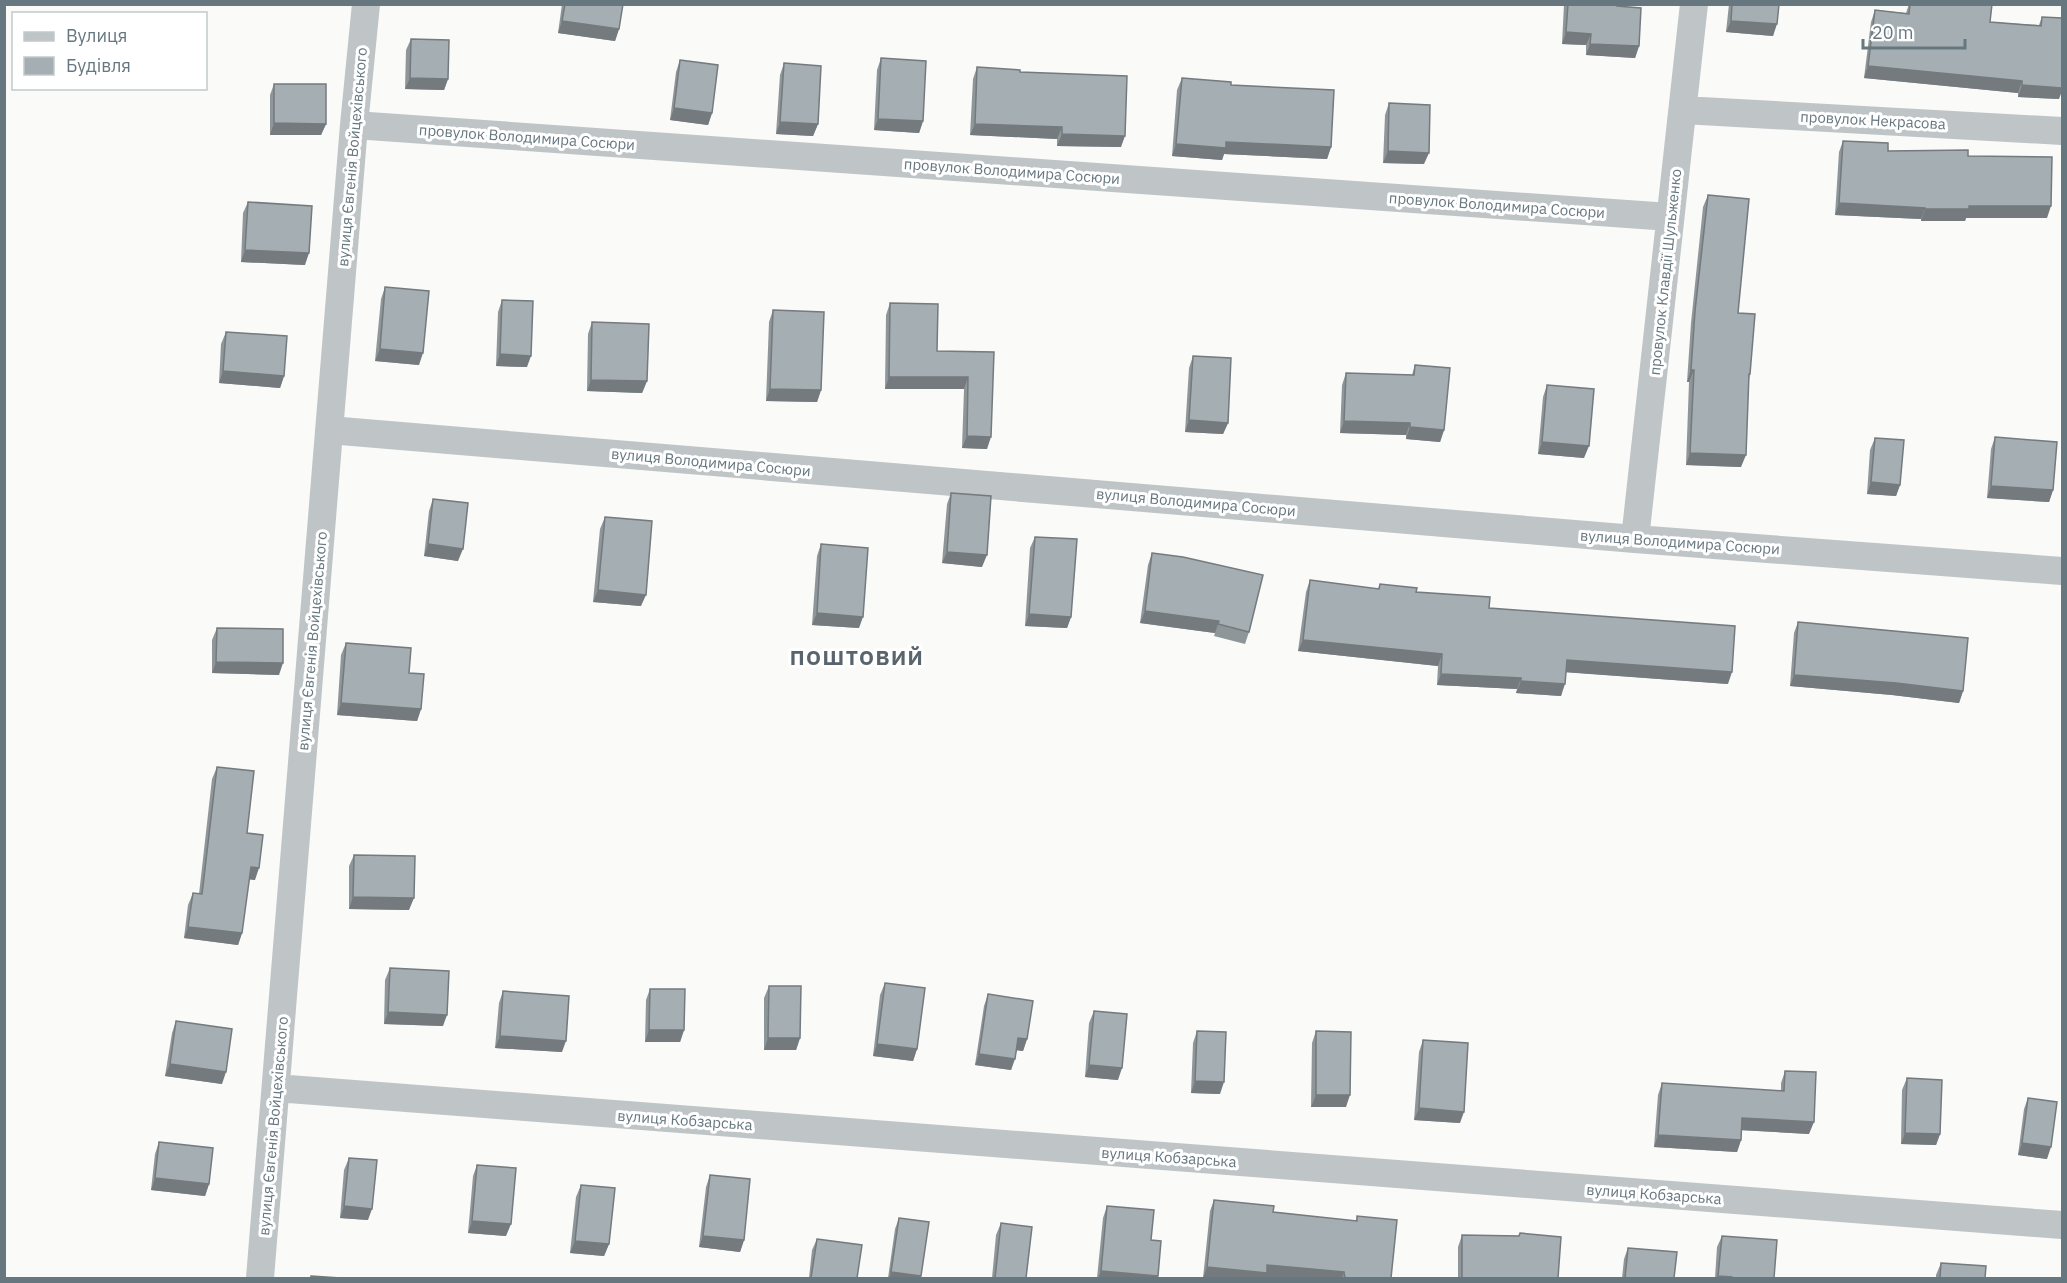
<svg xmlns="http://www.w3.org/2000/svg" width="2067" height="1283" font-family="'IBM Plex Sans',sans-serif">
	<rect width="100%" height="100%" fill="#fafaf8"/>
	<g fill="none" stroke-linecap="round" stroke-linejoin="round">
		<!-- minor -->
		<path stroke="#bfc4c7" stroke-width="28" d="M 1683,110 L 2062,131
			M 354,125 L 1670,217
			M 329,430 L 1635,539 L 2062,571
			M 1635,539 L 1694,4
			M 276,1088 L 2062,1225
			M 260,1278 L 354,125 L 366,4"/>
	</g>
	<!-- wall -->
	<path fill="#8e9699" d="M 562,4 L 623,4 L 619,29 L 615,41 L 558,33 Z
		M 1564,4 L 1617,4 L 1617,6 L 1639,46 L 1635,58 L 1586,55 L 1586,45 L 1562,44 Z
		M 1729,4 L 1779,4 L 1773,36 L 1726,32 Z
		M 1909,4 L 1992,4 L 1990,22 L 2039,25 L 2042,17 L 2059,99 L 2018,97 L 2018,93 L 1864,78 L 1871,22 L 1875,10 L 1906,13 Z
		M 411,39 L 448,79 L 444,90 L 405,89 L 406,50 Z
		M 881,58 L 923,121 L 919,133 L 874,130 L 877,70 Z
		M 680,60 L 712,113 L 708,125 L 670,120 L 676,72 Z
		M 784,63 L 818,124 L 813,136 L 776,134 L 780,75 Z
		M 977,67 L 1020,72 L 1121,147 L 1057,146 L 1057,139 L 970,135 L 973,79 Z
		M 1182,78 L 1231,85 L 1331,147 L 1327,159 L 1224,154 L 1222,160 L 1172,156 L 1177,90 Z
		M 274,84 L 326,124 L 321,135 L 270,135 L 270,95 Z
		M 1389,103 L 1424,164 L 1383,163 L 1385,115 Z
		M 1843,141 L 1888,151 L 1968,156 L 2047,218 L 1966,218 L 1965,221 L 1921,221 L 1921,219 L 1835,215 L 1839,152 Z
		M 1708,195 L 1738,313 L 1750,374 L 1749,379 L 1741,467 L 1686,465 L 1689,382 L 1687,382 L 1691,323 L 1703,207 Z
		M 248,202 L 305,265 L 241,262 L 243,213 Z
		M 385,287 L 419,365 L 375,361 L 381,299 Z
		M 502,300 L 527,367 L 496,366 L 498,312 Z
		M 890,303 L 937,351 L 994,352 L 987,449 L 962,448 L 964,389 L 885,389 L 886,315 Z
		M 773,310 L 821,390 L 817,402 L 766,401 L 769,322 Z
		M 592,322 L 647,381 L 642,393 L 587,391 L 588,334 Z
		M 226,332 L 284,376 L 280,388 L 219,383 L 221,344 Z
		M 1193,356 L 1228,423 L 1223,434 L 1185,432 L 1189,368 Z
		M 1415,365 L 1444,430 L 1440,442 L 1406,439 L 1406,435 L 1340,433 L 1342,385 L 1346,373 L 1412,375 Z
		M 1547,385 L 1584,458 L 1538,454 L 1543,397 Z
		M 1995,437 L 2053,490 L 2049,502 L 1987,498 L 1991,449 Z
		M 1875,438 L 1900,485 L 1896,496 L 1867,494 L 1870,450 Z
		M 951,493 L 982,567 L 942,563 L 947,504 Z
		M 433,499 L 458,561 L 424,556 L 429,511 Z
		M 605,517 L 641,606 L 593,602 L 600,529 Z
		M 1035,537 L 1071,617 L 1067,628 L 1025,626 L 1030,548 Z
		M 821,544 L 859,628 L 812,625 L 817,556 Z
		M 1152,553 L 1249,632 L 1245,644 L 1214,636 L 1215,633 L 1140,623 L 1148,565 Z
		M 1310,580 L 1378,589 L 1380,584 L 1489,608 L 1728,684 L 1566,672 L 1561,696 L 1516,693 L 1517,689 L 1437,685 L 1438,666 L 1298,651 L 1306,592 Z
		M 1798,622 L 1963,691 L 1959,703 L 1892,695 L 1790,686 L 1794,633 Z
		M 217,628 L 279,675 L 212,673 L 212,640 Z
		M 346,643 L 409,673 L 421,709 L 417,721 L 337,715 L 341,655 Z
		M 217,767 L 247,833 L 255,880 L 249,879 L 242,933 L 238,945 L 184,938 L 188,905 L 193,893 L 199,894 L 212,779 Z
		M 354,855 L 409,910 L 349,909 L 349,866 Z
		M 390,968 L 443,1026 L 384,1024 L 385,980 Z
		M 885,983 L 917,1049 L 913,1061 L 873,1056 L 880,995 Z
		M 769,986 L 800,1038 L 796,1050 L 764,1050 L 764,998 Z
		M 650,989 L 684,1030 L 680,1042 L 645,1042 L 646,1000 Z
		M 503,991 L 562,1052 L 495,1048 L 499,1003 Z
		M 988,994 L 1027,1039 L 1023,1051 L 1017,1050 L 1011,1070 L 975,1065 L 984,1006 Z
		M 1094,1011 L 1118,1080 L 1085,1077 L 1089,1023 Z
		M 176,1021 L 222,1084 L 165,1076 L 172,1033 Z
		M 1197,1031 L 1220,1094 L 1191,1093 L 1193,1043 Z
		M 1316,1031 L 1346,1107 L 1311,1107 L 1312,1043 Z
		M 1423,1040 L 1460,1123 L 1414,1120 L 1419,1052 Z
		M 1785,1071 L 1809,1134 L 1741,1130 L 1741,1140 L 1737,1152 L 1654,1147 L 1658,1095 L 1662,1083 L 1781,1091 L 1781,1083 Z
		M 1907,1078 L 1940,1134 L 1936,1145 L 1901,1144 L 1902,1090 Z
		M 2028,1098 L 2047,1159 L 2018,1155 L 2024,1109 Z
		M 159,1142 L 209,1184 L 205,1196 L 151,1190 L 155,1154 Z
		M 349,1158 L 368,1220 L 340,1218 L 344,1170 Z
		M 477,1165 L 506,1236 L 468,1233 L 473,1176 Z
		M 710,1175 L 744,1240 L 740,1252 L 699,1247 L 706,1187 Z
		M 581,1185 L 609,1244 L 604,1256 L 570,1253 L 576,1197 Z
		M 1214,1200 L 1273,1212 L 1356,1221 L 1357,1216 L 1391,1278 L 1279,1278 L 1265,1277 L 1265,1278 L 1203,1278 L 1210,1211 Z
		M 1107,1206 L 1151,1240 L 1158,1276 L 1157,1278 L 1097,1278 L 1103,1218 Z
		M 899,1218 L 921,1276 L 920,1278 L 888,1278 L 895,1229 Z
		M 1001,1223 L 1026,1278 L 992,1278 L 996,1235 Z
		M 1520,1233 L 1558,1278 L 1458,1278 L 1458,1247 L 1462,1235 L 1519,1236 Z
		M 1722,1236 L 1774,1278 L 1715,1278 L 1717,1247 Z
		M 817,1239 L 857,1278 L 809,1278 L 812,1250 Z
		M 1628,1248 L 1674,1278 L 1622,1278 L 1624,1259 Z
		M 1941,1263 L 1985,1278 L 1936,1278 L 1936,1275 Z"/>
	<!-- shaded-wall -->
	<path fill="#747a7d" d="M 562,21 L 619,29 L 615,41 L 558,33 Z
		M 1731,21 L 1777,24 L 1773,36 L 1726,32 Z
		M 1566,32 L 1591,34 L 1586,45 L 1562,44 Z
		M 1590,44 L 1639,46 L 1635,58 L 1586,55 Z
		M 1868,66 L 2022,81 L 2018,93 L 1864,78 Z
		M 410,78 L 448,79 L 444,90 L 405,89 Z
		M 2022,85 L 2062,88 L 2062,91 L 2059,99 L 2018,97 Z
		M 674,108 L 712,113 L 708,125 L 670,120 Z
		M 878,119 L 923,121 L 919,133 L 874,130 Z
		M 780,122 L 818,124 L 813,136 L 776,134 Z
		M 274,123 L 326,124 L 321,135 L 270,135 Z
		M 975,124 L 1062,127 L 1057,139 L 970,135 Z
		M 1062,134 L 1125,136 L 1121,147 L 1057,146 Z
		M 1226,142 L 1331,147 L 1327,159 L 1224,154 L 1222,160 L 1172,156 L 1176,144 Z
		M 1388,151 L 1429,153 L 1424,164 L 1383,163 Z
		M 1839,203 L 1925,208 L 1921,219 L 1835,215 Z
		M 1969,206 L 2051,206 L 2047,218 L 1966,218 L 1965,221 L 1921,221 L 1925,209 Z
		M 245,250 L 309,253 L 305,265 L 241,262 Z
		M 380,349 L 423,353 L 419,365 L 375,361 Z
		M 500,354 L 531,356 L 527,367 L 496,366 Z
		M 1691,370 L 1694,370 L 1689,382 L 1687,382 Z
		M 223,371 L 284,376 L 280,388 L 219,383 Z
		M 889,377 L 968,377 L 964,389 L 885,389 Z
		M 591,380 L 647,381 L 642,393 L 587,391 Z
		M 770,389 L 821,390 L 817,402 L 766,401 Z
		M 1189,420 L 1228,423 L 1223,434 L 1185,432 Z
		M 1344,421 L 1410,423 L 1406,435 L 1340,433 Z
		M 1410,427 L 1444,430 L 1440,442 L 1406,439 Z
		M 967,436 L 991,437 L 987,449 L 962,448 Z
		M 1542,442 L 1589,446 L 1584,458 L 1538,454 Z
		M 1690,453 L 1746,455 L 1741,467 L 1686,465 Z
		M 1871,482 L 1900,485 L 1896,496 L 1867,494 Z
		M 1991,486 L 2053,490 L 2049,502 L 1987,498 Z
		M 428,544 L 463,549 L 458,561 L 424,556 Z
		M 947,552 L 987,555 L 982,567 L 942,563 Z
		M 598,590 L 646,595 L 641,606 L 593,602 Z
		M 1145,611 L 1219,621 L 1215,633 L 1140,623 Z
		M 817,613 L 863,617 L 859,628 L 812,625 Z
		M 1029,614 L 1071,617 L 1067,628 L 1025,626 Z
		M 1303,640 L 1442,654 L 1438,666 L 1298,651 Z
		M 1567,660 L 1732,672 L 1728,684 L 1562,672 Z
		M 216,662 L 283,663 L 279,675 L 212,673 Z
		M 1441,674 L 1521,678 L 1517,689 L 1437,685 Z
		M 1794,675 L 1896,683 L 1963,691 L 1959,703 L 1892,695 L 1790,686 Z
		M 1521,681 L 1565,684 L 1561,696 L 1516,693 Z
		M 341,703 L 421,709 L 417,721 L 337,715 Z
		M 251,867 L 259,868 L 255,880 L 246,879 Z
		M 353,897 L 414,898 L 409,910 L 349,909 Z
		M 188,927 L 242,933 L 238,945 L 184,938 Z
		M 388,1012 L 447,1015 L 443,1026 L 384,1024 Z
		M 649,1030 L 684,1030 L 680,1042 L 645,1042 Z
		M 500,1036 L 566,1041 L 562,1052 L 495,1048 Z
		M 768,1038 L 800,1038 L 796,1050 L 764,1050 Z
		M 1018,1038 L 1027,1039 L 1023,1051 L 1014,1050 Z
		M 877,1044 L 917,1049 L 913,1061 L 873,1056 Z
		M 979,1054 L 1015,1059 L 1011,1070 L 975,1065 Z
		M 170,1064 L 226,1072 L 222,1084 L 165,1076 Z
		M 1089,1065 L 1122,1068 L 1118,1080 L 1085,1077 Z
		M 1195,1081 L 1224,1082 L 1220,1094 L 1191,1093 Z
		M 1316,1095 L 1350,1095 L 1346,1107 L 1311,1107 Z
		M 1419,1108 L 1464,1112 L 1460,1123 L 1414,1120 Z
		M 1742,1118 L 1814,1122 L 1809,1134 L 1738,1130 Z
		M 1905,1133 L 1940,1134 L 1936,1145 L 1901,1144 Z
		M 1658,1135 L 1741,1140 L 1737,1152 L 1654,1147 Z
		M 2022,1143 L 2051,1147 L 2047,1159 L 2018,1155 Z
		M 155,1178 L 209,1184 L 205,1196 L 151,1190 Z
		M 344,1206 L 372,1209 L 368,1220 L 340,1218 Z
		M 472,1221 L 511,1224 L 506,1236 L 468,1233 Z
		M 703,1236 L 744,1240 L 740,1252 L 699,1247 Z
		M 575,1241 L 609,1244 L 604,1256 L 570,1253 Z
		M 1267,1265 L 1344,1272 L 1342,1278 L 1279,1278 L 1265,1277 L 1265,1278 L 1203,1278 L 1207,1267 Z
		M 1101,1271 L 1158,1276 L 1157,1278 L 1098,1278 Z
		M 891,1272 L 921,1276 L 920,1278 L 889,1278 Z
		M 1718,1276 L 1732,1277 L 1732,1278 L 1718,1278 Z"/>
	<!-- building -->
	<path fill="#a5aeb2" stroke="#747a7d" stroke-width="1.5" d="M 565,4 L 623,4 L 619,29 L 562,21 Z
		M 1568,4 L 1617,4 L 1617,6 L 1641,8 L 1639,46 L 1590,44 L 1591,34 L 1566,32 Z
		M 1732,4 L 1779,4 L 1777,24 L 1731,21 Z
		M 1910,4 L 1992,4 L 1990,22 L 2041,26 L 2042,17 L 2062,18 L 2062,88 L 2022,85 L 2022,81 L 1868,66 L 1875,10 L 1909,14 Z
		M 411,39 L 449,40 L 448,79 L 410,78 Z
		M 881,58 L 926,61 L 923,121 L 878,119 Z
		M 680,60 L 718,65 L 712,113 L 674,108 Z
		M 784,63 L 821,66 L 818,124 L 780,122 Z
		M 977,67 L 1020,70 L 1020,72 L 1127,76 L 1125,136 L 1062,134 L 1062,127 L 975,124 Z
		M 1182,78 L 1231,82 L 1231,85 L 1334,90 L 1331,147 L 1226,142 L 1226,148 L 1176,144 Z
		M 274,84 L 326,84 L 326,124 L 274,123 Z
		M 1389,103 L 1430,105 L 1429,153 L 1388,151 Z
		M 1843,141 L 1888,143 L 1888,151 L 1968,150 L 1968,156 L 2052,157 L 2051,206 L 1969,206 L 1969,209 L 1925,209 L 1925,208 L 1839,203 Z
		M 1708,195 L 1749,199 L 1738,313 L 1755,314 L 1750,374 L 1749,374 L 1746,455 L 1690,453 L 1694,370 L 1691,370 L 1695,311 Z
		M 248,202 L 312,206 L 309,253 L 245,250 Z
		M 385,287 L 429,291 L 423,353 L 380,349 Z
		M 502,300 L 533,301 L 531,356 L 500,354 Z
		M 890,303 L 938,304 L 937,351 L 994,352 L 991,437 L 967,436 L 968,377 L 889,377 Z
		M 773,310 L 824,312 L 821,390 L 770,389 Z
		M 592,322 L 649,324 L 647,381 L 591,380 Z
		M 226,332 L 287,336 L 284,376 L 223,371 Z
		M 1193,356 L 1231,358 L 1228,423 L 1189,420 Z
		M 1415,365 L 1450,368 L 1444,430 L 1410,427 L 1410,423 L 1344,421 L 1346,373 L 1414,375 Z
		M 1547,385 L 1594,389 L 1589,446 L 1542,442 Z
		M 1995,437 L 2057,442 L 2053,490 L 1991,486 Z
		M 1875,438 L 1904,440 L 1900,485 L 1871,482 Z
		M 951,493 L 991,496 L 987,555 L 947,552 Z
		M 433,499 L 468,503 L 463,549 L 428,544 Z
		M 605,517 L 652,521 L 646,595 L 598,590 Z
		M 1035,537 L 1077,539 L 1071,617 L 1029,614 Z
		M 821,544 L 868,548 L 863,617 L 817,613 Z
		M 1152,553 L 1183,557 L 1263,575 L 1249,632 L 1218,624 L 1219,621 L 1145,611 Z
		M 1310,580 L 1379,589 L 1380,584 L 1417,588 L 1416,592 L 1490,597 L 1489,608 L 1735,626 L 1732,672 L 1567,660 L 1565,684 L 1521,681 L 1521,678 L 1441,674 L 1442,654 L 1303,640 Z
		M 1798,622 L 1968,638 L 1963,691 L 1896,683 L 1794,675 Z
		M 217,628 L 283,629 L 283,663 L 216,662 Z
		M 346,643 L 411,648 L 409,673 L 424,674 L 421,709 L 341,703 Z
		M 217,767 L 254,771 L 247,833 L 263,835 L 259,868 L 251,867 L 242,933 L 188,927 L 193,893 L 202,894 Z
		M 354,855 L 415,856 L 414,898 L 353,897 Z
		M 390,968 L 449,971 L 447,1015 L 388,1012 Z
		M 885,983 L 925,988 L 917,1049 L 877,1044 Z
		M 769,986 L 801,986 L 800,1038 L 768,1038 Z
		M 650,989 L 685,989 L 684,1030 L 649,1030 Z
		M 503,991 L 569,996 L 566,1041 L 500,1036 Z
		M 988,994 L 1033,1001 L 1027,1039 L 1018,1038 L 1015,1059 L 979,1054 Z
		M 1094,1011 L 1127,1014 L 1122,1068 L 1089,1065 Z
		M 176,1021 L 232,1029 L 226,1072 L 170,1064 Z
		M 1197,1031 L 1226,1032 L 1224,1082 L 1195,1081 Z
		M 1316,1031 L 1351,1032 L 1350,1095 L 1316,1095 Z
		M 1423,1040 L 1468,1043 L 1464,1112 L 1419,1108 Z
		M 1785,1071 L 1816,1072 L 1814,1122 L 1742,1118 L 1741,1140 L 1658,1135 L 1662,1083 L 1784,1091 Z
		M 1907,1078 L 1942,1080 L 1940,1134 L 1905,1133 Z
		M 2028,1098 L 2057,1102 L 2051,1147 L 2022,1143 Z
		M 159,1142 L 213,1148 L 209,1184 L 155,1178 Z
		M 349,1158 L 377,1160 L 372,1209 L 344,1206 Z
		M 477,1165 L 516,1168 L 511,1224 L 472,1221 Z
		M 710,1175 L 750,1179 L 744,1240 L 703,1236 Z
		M 581,1185 L 615,1188 L 609,1244 L 575,1241 Z
		M 1214,1200 L 1274,1206 L 1273,1212 L 1357,1221 L 1357,1216 L 1397,1220 L 1391,1278 L 1345,1278 L 1344,1272 L 1267,1265 L 1267,1273 L 1207,1267 Z
		M 1107,1206 L 1154,1210 L 1151,1240 L 1161,1241 L 1158,1276 L 1101,1271 Z
		M 899,1218 L 929,1222 L 921,1276 L 891,1272 Z
		M 1001,1223 L 1032,1227 L 1026,1278 L 995,1278 Z
		M 1520,1233 L 1561,1237 L 1558,1278 L 1462,1278 L 1462,1235 L 1519,1236 Z
		M 1722,1236 L 1777,1240 L 1774,1278 L 1732,1278 L 1732,1277 L 1718,1276 Z
		M 817,1239 L 862,1245 L 857,1278 L 811,1278 Z
		M 1628,1248 L 1677,1252 L 1674,1278 L 1625,1278 Z
		M 1941,1263 L 1986,1266 L 1985,1278 L 1940,1278 Z
		M 311,1276 L 341,1278 L 311,1278 Z"/>
	<g text-anchor="middle" dominant-baseline="central" stroke-width="6" stroke-linejoin="round" paint-order="stroke">
		<!-- street labels -->
		<g font-size="15" fill="#677780" stroke="#fff">
			<text transform="translate(1873 120) rotate(3)">провулок Некрасова</text>
			<text transform="translate(527 137) rotate(4)">провулок Володимира Сосюри</text>
			<text transform="translate(352 157) rotate(-85)">вулиця Євгенія Войцехівського</text>
			<text transform="translate(1012 171) rotate(4)">провулок Володимира Сосюри</text>
			<text transform="translate(1497 205) rotate(4)">провулок Володимира Сосюри</text>
			<text transform="translate(1665 272) rotate(-84)">провулок Клавдії Шульженко</text>
			<text transform="translate(711 462) rotate(5)">вулиця Володимира Сосюри</text>
			<text transform="translate(1196 502) rotate(5)">вулиця Володимира Сосюри</text>
			<text transform="translate(1680 542) rotate(4)">вулиця Володимира Сосюри</text>
			<text transform="translate(312 641) rotate(-85)">вулиця Євгенія Войцехівського</text>
			<text transform="translate(685 1120) rotate(4)">вулиця Кобзарська</text>
			<text transform="translate(273 1126) rotate(-85)">вулиця Євгенія Войцехівського</text>
			<text transform="translate(1169 1157) rotate(4)">вулиця Кобзарська</text>
			<text transform="translate(1654 1194) rotate(4)">вулиця Кобзарська</text>
		</g>
		<!-- district labels -->
		<g font-size="21" font-weight="bold" letter-spacing="1.5" fill="#59646c" stroke="#fff">
			<text x="857" y="657">ПОШТОВИЙ</text>
		</g>
	</g>
	<!-- border -->
	<rect width="2067" height="1283" fill="none" stroke="#677780" stroke-width="12"/>
	<!-- legend -->
	<rect x="12" y="12" width="195" height="78" fill="#ffffff" stroke="#c2c9cc" stroke-width="1.5"/>
	<rect x="24" y="32" width="30" height="9" fill="#bfc4c7" stroke="#c2c9cc" stroke-width="1.5"/>
	<text x="66" y="42" font-size="18" fill="#677780">Вулиця</text>
	<rect x="24" y="57" width="30" height="18" fill="#a5aeb2" stroke="#c2c9cc" stroke-width="1.5"/>
	<text x="66" y="72" font-size="18" fill="#677780">Будівля</text>
	<!-- scale -->
	<path d="M1863 39v9h102v-9" fill="none" stroke="#677780" stroke-width="3"/>
	<text x="1872" y="39" font-size="18" fill="#677780" stroke="#ffffff" stroke-width="4.5" paint-order="stroke">20 m</text>
</svg>
